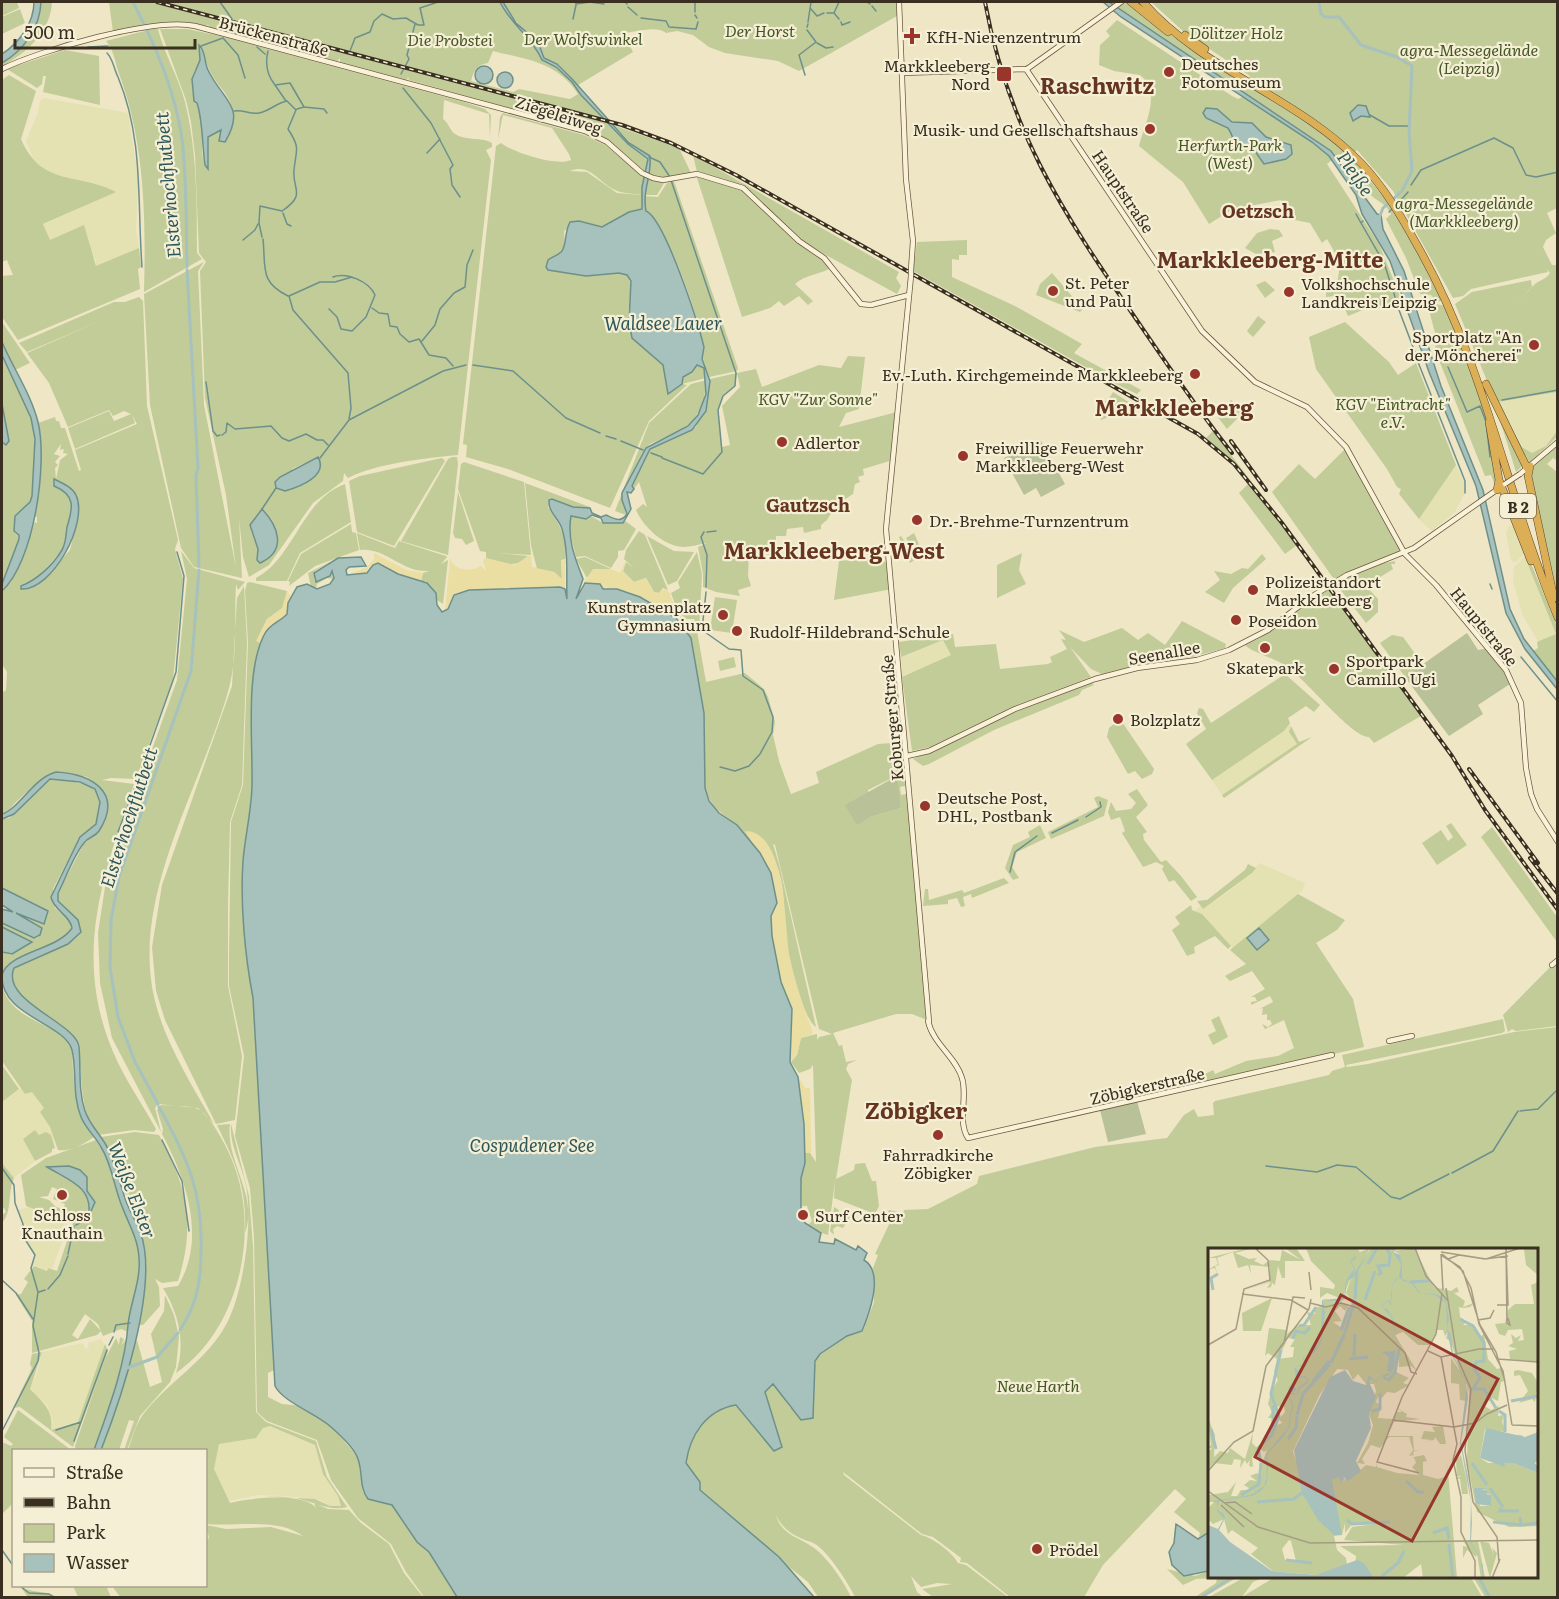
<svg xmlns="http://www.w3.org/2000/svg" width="1559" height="1599" font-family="Literata,serif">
	<rect width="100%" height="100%" fill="#eee6c5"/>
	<!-- farmland -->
	<path fill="#e4e1b3" d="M 44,98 L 128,113 L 138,177 L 136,231 L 139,248 L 96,267 L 96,260 L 93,255 L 50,240 L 43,225 L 115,192 L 55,176 L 42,168 L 33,158 L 26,141 L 38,113 L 40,101 Z
		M 1557,392 L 1557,431 L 1546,446 L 1532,453 L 1523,447 L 1498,402 Z
		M 1456,465 L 1464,483 L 1464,494 L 1455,512 L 1432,531 L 1419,519 Z
		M 1509,526 L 1513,526 L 1523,550 L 1524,554 L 1516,562 L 1511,561 L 1506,532 Z
		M 1525,556 L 1556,629 L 1556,634 L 1539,643 L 1522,614 L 1513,581 L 1514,567 Z
		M 943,640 L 951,655 L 902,677 L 901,657 Z
		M 1290,723 L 1291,736 L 1297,744 L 1222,795 L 1212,780 L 1284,731 Z
		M 1259,863 L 1305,883 L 1302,891 L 1233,948 L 1202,914 L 1194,911 L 1201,906 L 1204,908 L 1227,893 L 1252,873 Z
		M 21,1088 L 25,1094 L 32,1091 L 44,1108 L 40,1112 L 50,1127 L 57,1148 L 51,1135 L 39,1135 L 35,1130 L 23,1139 L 35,1161 L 14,1178 L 2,1163 L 2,1102 Z
		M 30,1207 L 65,1220 L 61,1235 L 64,1237 L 52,1269 L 48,1267 L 46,1270 L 33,1265 L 36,1256 L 25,1236 L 25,1225 L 18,1210 Z
		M 101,1339 L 105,1346 L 79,1421 L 51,1430 L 53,1422 L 47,1405 L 29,1388 L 37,1374 L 42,1352 L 83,1343 L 85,1349 L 89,1348 L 88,1343 Z
		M 270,1426 L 315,1445 L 323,1474 L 338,1496 L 341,1506 L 330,1506 L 320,1500 L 286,1496 L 257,1495 L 229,1501 L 214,1469 L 219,1444 L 256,1438 L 263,1428 Z"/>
	<!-- green -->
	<path fill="#c1cc99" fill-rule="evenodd" d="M 2,2 L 17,2 L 19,8 L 2,16 Z
		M 41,2 L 52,2 C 51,31 26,54 2,66 C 4,60 10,58 16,53 C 31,40 40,21 41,2 Z
		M 109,2 L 150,2 L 610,124 L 628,144 L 648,158 L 647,173 L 611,142 L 585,129 L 409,80 L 408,77 L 407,80 L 340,62 L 340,58 L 337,61 L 270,43 L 270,40 L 268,43 L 209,27 L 208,24 L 207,26 C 173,17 146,25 113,32 Z
		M 165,2 L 500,2 C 511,25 532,37 542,60 C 547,64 553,65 558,69 C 576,84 590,104 607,121 ZM 493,51 C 528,60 557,62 578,94 L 570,99 L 519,89 L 513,92 L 471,81 C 474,69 477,65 488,63 Z
		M 503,2 L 897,2 L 897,16 L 799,71 L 778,61 L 725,53 L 709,47 L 693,35 L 677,31 L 666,33 C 657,25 636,32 623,33 L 633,52 L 578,85 L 557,64 L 544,58 C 534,37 514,24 503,2 Z
		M 1109,2 L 1128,2 L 1154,24 L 1245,83 L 1250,76 L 1184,32 L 1151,2 L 1557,2 L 1557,208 L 1547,213 L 1556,233 L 1546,240 L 1543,247 L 1552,265 L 1557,265 L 1557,392 L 1498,402 L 1522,447 L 1532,453 L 1546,446 L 1557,431 L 1557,437 L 1528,464 L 1493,395 L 1455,304 L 1472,292 L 1531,280 L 1532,287 L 1519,302 C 1524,297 1528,290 1533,286 C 1538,280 1546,280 1550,273 L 1547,269 L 1548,272 L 1471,289 L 1463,296 L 1453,298 L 1393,191 L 1357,150 L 1351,157 L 1394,210 L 1444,300 L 1437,302 L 1431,295 L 1420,294 L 1406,258 L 1386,219 L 1391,214 C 1385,202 1377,202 1370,194 C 1361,184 1356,171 1348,160 L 1346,161 L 1339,154 L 1327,164 L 1379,244 L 1402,301 L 1401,306 L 1365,309 L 1348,316 L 1342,302 L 1343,295 L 1326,297 L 1326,281 L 1336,285 C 1343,265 1337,256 1327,239 L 1322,243 L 1310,223 L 1284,218 L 1281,200 L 1233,209 L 1209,224 L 1183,182 L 1139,146 C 1145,122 1162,93 1140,75 L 1114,71 L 1099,65 L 1100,45 L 1110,36 L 1106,31 L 1117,20 L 1232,96 L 1238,99 L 1246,95 Z
		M 20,9 L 25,23 L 2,34 L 2,17 Z
		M 152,29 L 158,29 C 163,51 179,78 185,102 C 197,151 197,203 197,253 L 202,259 L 144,292 C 146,218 145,141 118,71 C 115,61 113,48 106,41 Z
		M 160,29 L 187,29 L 221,36 L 464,102 L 485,109 L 491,115 L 490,137 L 489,114 L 444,100 L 443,119 C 449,123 450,131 455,134 C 466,141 483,137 492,143 L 492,147 L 486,150 L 491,160 L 458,455 C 426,458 378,463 348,478 L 344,473 L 343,481 L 313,503 L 269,565 L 249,577 L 243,557 L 239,518 L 242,578 L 194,567 L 181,548 L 150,405 L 144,294 L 204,262 L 198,271 L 204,405 L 236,568 L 226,495 L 205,398 L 200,271 L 206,262 L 199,253 L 195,155 L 191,122 L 186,100 ZM 204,53 C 211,94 244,89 228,137 L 219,139 L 221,129 L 208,137 L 208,169 C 197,156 205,132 202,117 C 199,102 195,88 193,74 ZM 318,457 L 320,462 L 313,477 L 303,485 L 292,469 Z
		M 65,50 L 99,56 L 100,105 L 43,92 L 46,76 L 43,76 L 42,84 L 37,88 L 7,69 Z
		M 9,75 L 36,91 L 21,139 C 42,188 79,172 116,192 L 43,224 L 50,240 L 84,225 L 96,266 L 139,248 L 141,267 L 138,269 L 140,289 L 18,340 L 2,317 L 2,276 L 13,275 L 7,260 L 2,262 L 2,80 Z
		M 503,113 L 584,135 L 605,145 L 645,178 L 642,195 C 633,193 621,194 613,189 C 598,181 589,163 570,171 L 587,172 L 617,193 L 642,195 L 643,208 L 602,227 L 579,221 L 564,231 C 565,244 565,251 553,256 L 548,270 L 586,276 L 619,273 L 627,275 C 636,289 626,305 629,321 C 632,334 652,358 663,365 L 668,394 L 682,385 L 681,379 L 697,365 L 704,368 L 706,378 L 682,384 L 687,385 L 649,421 L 610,508 L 508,469 L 466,457 L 467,445 L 463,444 L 496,146 L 501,143 C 512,152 557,167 571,160 L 569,154 L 552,128 L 503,115 L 498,139 L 500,117 Z
		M 615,126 L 679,148 L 691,173 L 669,178 L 649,174 L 650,156 L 635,148 Z
		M 693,155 L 899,272 L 896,278 L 901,286 L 897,294 L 804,243 L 743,186 L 697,172 Z
		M 696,175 L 738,185 L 799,241 L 820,255 L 831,268 C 819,275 806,274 795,284 L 813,301 L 808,305 L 799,296 L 784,306 L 779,301 L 770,308 L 742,317 Z
		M 647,179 L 664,183 L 657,195 L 644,195 Z
		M 674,181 L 738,368 L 737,371 L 709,377 C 708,372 703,365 703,360 C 701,353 704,346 702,338 C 695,308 668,228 646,212 L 644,196 L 658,197 L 667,183 Z
		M 1270,229 L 1279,230 L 1283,236 L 1272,241 L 1275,252 L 1256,254 L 1245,248 L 1257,233 Z
		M 967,240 L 967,255 L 959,255 L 959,260 L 952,259 L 952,277 L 1015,306 L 1082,344 L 1074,353 L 1141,390 L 1137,394 L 1116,384 L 913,271 L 917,242 Z
		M 1052,273 L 1083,309 L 1080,312 L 1036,295 L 1040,284 Z
		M 1265,281 L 1275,290 L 1265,298 L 1256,285 Z
		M 139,297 L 143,301 L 147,406 L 178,540 L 175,549 L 183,579 L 173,680 L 136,779 L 111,778 L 102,780 L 134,784 C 105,870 75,948 108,1039 C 119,1071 140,1100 156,1129 L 154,1132 L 134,1130 L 98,1135 C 73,1105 87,1048 72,1034 C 58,1021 0,998 14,968 L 68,944 L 81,932 L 78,920 L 58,901 L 58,893 L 83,845 L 99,830 L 106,803 L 87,777 C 49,767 43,777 16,802 C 11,807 9,812 2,814 L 2,693 L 6,690 L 7,672 L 2,664 L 2,591 L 11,582 L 35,522 L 37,523 L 37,517 L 33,516 C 41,486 42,453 38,423 L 55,417 L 56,421 L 59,421 L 61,428 L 65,428 L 79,471 L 81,470 L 75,450 L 137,424 L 132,415 L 135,423 L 75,449 L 68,428 L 109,411 L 114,421 L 131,414 L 124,411 L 113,416 L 109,410 L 68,427 L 49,383 L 27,353 L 100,321 L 27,352 L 19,343 L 114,302 L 125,302 ZM 61,444 L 60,450 L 64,449 L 63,453 L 68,454 L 60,460 L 56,479 L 55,468 L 58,465 L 55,462 L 60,456 L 54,454 ZM 58,487 L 75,493 L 78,516 L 70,550 L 36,586 L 24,584 L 36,580 L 62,550 L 73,507 L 66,492 Z
		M 1435,304 L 1446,306 L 1485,412 L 1497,476 L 1494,483 L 1491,475 L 1485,476 L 1437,355 L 1435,346 L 1438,344 L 1430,314 Z
		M 1258,316 L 1266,322 L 1253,337 L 1247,331 Z
		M 2,322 L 30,363 L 15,370 L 2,342 Z
		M 1345,322 L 1389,362 L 1398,375 L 1416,363 L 1456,465 L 1419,519 L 1399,494 L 1401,489 L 1397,487 L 1387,469 L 1316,369 L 1309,337 Z
		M 2,355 L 31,418 L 35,439 L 32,496 L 30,502 L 15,516 L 15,533 L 20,535 L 19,539 L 2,584 L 2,442 L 6,444 L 9,441 L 2,404 Z
		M 848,356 L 865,357 L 859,409 L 846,413 L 839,427 L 897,412 L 893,460 L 863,469 L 864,475 L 858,477 L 860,482 L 855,484 L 853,494 L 836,505 L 827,520 L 821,525 L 821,529 L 804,533 L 803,527 L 787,529 L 786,536 L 776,536 L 776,556 L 749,551 L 748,576 L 751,586 L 738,590 L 740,596 L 716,592 L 703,587 L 703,574 L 698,547 L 707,543 C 700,544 691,547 683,547 C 663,546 643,526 636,510 L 643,504 L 647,507 L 639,482 L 634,489 L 632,486 L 650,449 L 696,427 L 710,379 L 737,373 L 735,386 L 723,396 L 718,410 L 722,447 L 730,445 L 722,406 L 740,387 L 737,373 L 756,369 L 762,387 L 819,365 L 841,368 Z
		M 707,380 L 703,404 L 692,422 L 678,432 L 650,444 L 642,454 L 622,493 L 626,515 L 615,511 L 649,423 L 691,384 Z
		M 1113,392 L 1130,403 L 1116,414 L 1101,420 L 1097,410 L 1103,400 L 1107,402 Z
		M 1231,400 L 1244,412 L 1227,429 L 1217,416 Z
		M 1499,417 L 1523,465 L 1516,472 Z
		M 1213,431 L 1278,517 L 1235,463 L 1206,438 Z
		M 1557,446 L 1556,460 L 1553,458 L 1547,464 L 1557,472 L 1557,592 L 1530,477 L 1533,467 Z
		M 1346,448 L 1405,554 L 1336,582 L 1272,492 L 1299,464 L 1315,479 Z
		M 452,457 L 457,457 L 458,464 L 448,555 L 401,541 L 448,459 Z
		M 442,458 L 445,461 L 394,546 L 357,532 L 349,481 L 360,476 Z
		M 464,462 L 524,482 L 531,555 L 497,553 L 528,556 C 516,570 501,562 486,558 L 486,552 L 480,551 L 458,489 L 461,464 Z
		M 525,483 L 590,507 L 573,507 L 552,499 L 548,507 C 558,521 569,541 565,559 L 561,560 L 562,579 L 554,572 L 537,569 L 531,545 Z
		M 1249,483 L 1297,545 L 1285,554 L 1239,493 Z
		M 345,484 L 351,522 L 300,553 L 287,581 L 256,581 L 256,578 C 295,557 301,500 345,484 Z
		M 458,492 L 474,541 L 466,545 L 462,539 L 455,538 L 453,533 Z
		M 571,516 L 586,519 L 591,516 L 603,523 L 623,523 L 624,520 L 636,529 L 624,550 L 618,551 L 618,557 L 611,568 L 585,556 L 576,557 L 569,528 Z
		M 351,524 L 352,532 L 356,533 L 359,550 L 315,566 L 289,586 L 290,582 L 288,581 L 301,554 Z
		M 639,531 L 645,535 L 668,590 L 663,588 L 659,593 L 654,592 L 646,578 L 634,582 L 623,571 L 626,562 L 634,568 L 624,559 L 626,550 Z
		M 357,533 L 395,548 L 399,541 L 446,556 L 447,557 L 441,564 L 448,560 L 443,604 L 437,600 L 426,581 L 421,581 L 423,573 L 429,571 C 402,573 386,547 360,550 Z
		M 914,533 L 923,554 L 910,563 L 899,537 L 901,536 L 907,545 L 909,543 L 906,538 Z
		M 647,536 L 674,551 L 694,552 L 677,581 L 668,585 Z
		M 181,551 L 194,568 L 245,582 L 238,590 L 236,584 C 234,618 238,655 229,688 C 202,787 129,897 155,1001 C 166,1045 192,1085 214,1124 L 198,1108 L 158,1104 L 155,1108 L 161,1132 L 112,1038 L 100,983 L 98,933 L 107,874 L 177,680 L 187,579 Z
		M 697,552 L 702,574 L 699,630 L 694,619 L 687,619 L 678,612 L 671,593 L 680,588 L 678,582 Z
		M 1022,553 L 1019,570 L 1026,584 L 997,598 L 997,565 Z
		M 1262,554 L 1266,559 L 1233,588 L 1224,603 L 1205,592 L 1220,580 L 1214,571 L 1231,574 L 1242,568 L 1248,569 Z
		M 1527,554 L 1557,626 L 1557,681 L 1533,651 L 1538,648 L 1537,642 L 1556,634 L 1525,557 Z
		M 585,557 L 611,569 L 599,569 L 587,578 L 576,559 Z
		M 872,558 L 889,563 L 892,589 L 834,600 L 839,561 Z
		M 332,561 L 315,571 L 314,579 L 316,582 L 332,570 L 333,579 L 327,578 L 317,584 L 316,588 L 311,587 L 308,573 Z
		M 1395,561 L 1395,564 L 1391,564 L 1393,569 L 1366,586 L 1378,599 L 1378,612 L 1366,623 L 1336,584 L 1374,565 Z
		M 250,582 L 287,591 L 283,608 L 267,619 L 257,641 L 262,644 C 247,690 254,738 252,785 C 251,810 245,836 243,862 C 240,904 245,956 253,998 L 274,1370 L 268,1373 L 268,1397 L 282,1404 L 301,1406 L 332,1427 L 358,1457 L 363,1492 L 392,1505 L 417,1542 L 429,1552 L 457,1597 L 424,1597 L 406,1572 L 391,1544 L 358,1518 L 331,1480 L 317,1440 L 267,1421 L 257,1412 L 254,1237 L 250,1188 L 235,1136 L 244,1056 L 229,986 L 229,956 L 231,822 L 243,785 L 248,643 L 245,591 L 247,583 Z
		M 244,586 L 247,643 L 242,785 L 230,822 L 228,904 L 228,986 L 242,1056 L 235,1120 L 216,1124 L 165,1020 L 156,991 L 152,947 L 162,885 L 232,686 L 237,598 Z
		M 1328,588 L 1421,716 L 1374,743 L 1369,737 C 1352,738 1305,678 1286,666 C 1275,658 1251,652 1245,645 L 1260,638 Z
		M 669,593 L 677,613 L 697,631 L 706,682 L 745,673 L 764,689 L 768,697 L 775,722 L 773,735 L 779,761 L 791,794 L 819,783 L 816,772 L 878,744 L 892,743 L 894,746 L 906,746 L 907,758 L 903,759 L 905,786 L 900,787 L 901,795 L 906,794 L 909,806 L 927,1020 L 912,1014 L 896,1014 L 833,1033 L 839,1046 L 842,1045 L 846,1062 L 857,1060 L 848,1064 L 846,1069 L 852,1080 L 836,1179 L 854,1170 L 855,1164 L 865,1163 L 872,1181 L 876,1181 L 879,1206 L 875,1214 L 834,1198 L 835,1181 L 828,1235 L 812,1230 L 807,1226 L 812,1221 L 807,1206 L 802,1206 L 801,1178 L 805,1153 L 810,1153 L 816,1162 L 813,1065 L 810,1069 L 799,1073 L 791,1062 L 797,1055 L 801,1038 L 817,1034 L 817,1040 L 819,1037 L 832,1034 L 819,1029 L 775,845 L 773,844 L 779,864 L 816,1027 C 803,1020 787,953 786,937 C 783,914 786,892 778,869 C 774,856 754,841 745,831 L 760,853 C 753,844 746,835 738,827 C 722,811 712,811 705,788 C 705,737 703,684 688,635 C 684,620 671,609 669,593 ZM 896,776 L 901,808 L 870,817 L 868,790 Z
		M 715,597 L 737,600 L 732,633 L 710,630 Z
		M 1182,621 L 1226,644 L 1225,648 L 1192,657 L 1154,661 L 1102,674 L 1091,669 L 1070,647 L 1091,677 L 1012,707 L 930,747 L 912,751 L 902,677 L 951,655 L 943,640 L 901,657 L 899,642 L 953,634 L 955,647 L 996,644 L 1000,669 L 1048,664 L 1052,662 L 1050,657 L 1067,649 L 1061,639 L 1066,640 L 1059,630 L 1084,642 L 1122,628 L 1138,640 L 1148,633 L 1165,645 Z
		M 1392,635 L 1403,637 L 1424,666 L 1449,736 L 1380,643 Z
		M 734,657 L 736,667 L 720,671 L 718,661 Z
		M 1285,674 L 1320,705 L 1314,712 L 1306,706 L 1288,718 L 1290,723 L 1284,731 L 1212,780 L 1186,744 L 1206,729 L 1197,713 L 1199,708 L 1203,709 L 1211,723 Z
		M 1092,683 L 1094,685 L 1082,690 L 1079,695 L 994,730 L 929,764 L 923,766 L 913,759 L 1036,703 Z
		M 1120,719 L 1154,769 L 1152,774 L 1142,779 L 1135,771 L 1128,774 L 1107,737 L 1109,728 Z
		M 1291,726 L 1299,742 L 1312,737 L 1224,798 L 1222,795 L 1297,744 L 1289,732 Z
		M 54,778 L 89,785 L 97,792 L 100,802 L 96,824 L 80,837 L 53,889 L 55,908 L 70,921 L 72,928 C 55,953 16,949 2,977 L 2,952 L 11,955 L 31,942 L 2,927 L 2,923 L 37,938 L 40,935 L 38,925 L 15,913 L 42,907 L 2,888 L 2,819 L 9,818 L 46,782 Z
		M 1137,789 L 1148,805 L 1136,817 L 1147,832 L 1143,834 L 1144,840 L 1161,862 L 1166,860 L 1181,876 L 1197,897 L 1191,901 L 1174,880 L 1169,882 L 1162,869 L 1164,866 L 1156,862 L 1143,867 L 1122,833 L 1125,831 L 1120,817 L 1111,820 L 1108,812 L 1111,802 L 1116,811 L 1131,809 L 1136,803 L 1128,794 Z
		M 1098,796 L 1108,800 L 1104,816 L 1051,839 L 1048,832 L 1098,807 L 1094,798 Z
		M 1451,823 L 1467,845 L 1437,865 L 1422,843 L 1441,830 L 1448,841 L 1453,837 L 1446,826 Z
		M 1040,825 L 1046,838 L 1017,852 L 1012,867 L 1019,878 L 1013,880 L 1005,868 L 1013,845 L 1030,837 L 1028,832 Z
		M 1492,827 L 1557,917 L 1557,942 L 1481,837 Z
		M 1248,864 L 1256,868 L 1252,873 L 1203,909 L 1197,901 L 1207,900 L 1245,870 Z
		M 1004,878 L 1009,883 L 972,898 L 971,894 L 963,897 L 965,906 L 961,907 L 957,898 L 948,900 L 948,904 L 923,906 L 925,889 L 928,889 L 929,900 L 962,890 L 964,893 Z
		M 1298,894 L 1345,920 L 1337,930 L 1316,943 L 1353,999 L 1364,1047 L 1208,1083 L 1205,1074 L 1213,1070 L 1215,1074 L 1246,1061 L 1278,1056 L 1294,1048 L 1284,1020 L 1265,1029 L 1262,1024 L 1268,1027 L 1272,1024 L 1270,1020 L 1267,1020 L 1267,1014 L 1262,1015 L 1263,1008 L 1259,1009 L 1273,1002 L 1270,996 L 1251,1005 L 1251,1002 L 1257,1001 L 1255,997 L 1251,997 L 1265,989 L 1252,971 L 1230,981 L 1225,976 L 1246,964 L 1230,950 Z
		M 1191,905 L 1192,910 L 1202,914 L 1231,946 L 1228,949 L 1215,936 L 1194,947 L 1195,953 L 1187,956 L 1172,930 L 1180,924 L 1175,917 Z
		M 1557,960 L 1557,1026 L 1516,1031 L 1512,1029 L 1508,1032 L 1503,1015 Z
		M 2,986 C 12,1022 58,1023 70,1045 C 73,1052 72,1060 73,1068 C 75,1092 77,1118 94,1137 C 84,1144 70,1152 58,1150 L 50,1127 L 40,1112 L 44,1108 L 32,1092 L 25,1094 L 2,1061 Z
		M 1219,1016 L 1228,1037 L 1213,1045 L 1208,1035 L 1216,1031 L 1211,1020 Z
		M 1503,1019 L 1505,1031 L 1502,1033 L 1346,1065 L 1347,1067 L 1368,1064 L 1514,1032 L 1557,1027 L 1557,1597 L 1485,1597 L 1473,1577 L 1536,1576 L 1536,1250 L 1210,1250 L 1210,1532 L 1199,1537 L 1200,1533 L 1174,1512 L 1186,1499 L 1175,1489 L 1103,1565 L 1084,1597 L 1010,1597 L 967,1563 L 960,1562 L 961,1558 L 933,1537 L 922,1534 L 843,1472 L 844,1475 L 921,1535 C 933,1538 952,1552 958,1563 L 966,1565 L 1008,1597 L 933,1597 L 922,1589 L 952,1584 L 937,1583 L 921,1587 L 911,1576 L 917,1592 L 923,1597 L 855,1597 C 849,1584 825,1546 811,1542 C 798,1538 783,1531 776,1515 C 781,1536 803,1538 818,1551 C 831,1563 844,1582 851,1597 L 818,1597 L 808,1582 L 789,1567 L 814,1597 L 592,1598 L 692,1470 L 686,1463 C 690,1435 706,1410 736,1405 L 774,1451 L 782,1446 L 765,1392 L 774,1384 L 790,1408 L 814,1412 L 814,1369 L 817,1357 L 847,1336 L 863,1331 L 874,1302 L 873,1268 L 878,1255 L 875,1254 L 892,1218 L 887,1215 L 889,1210 L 903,1213 L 904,1210 L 928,1209 L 977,1184 L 979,1176 L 1095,1147 L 1167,1138 L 1184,1115 L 1194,1109 L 1198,1117 L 1214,1115 L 1213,1103 L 1215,1101 L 1329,1075 L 1332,1071 L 1345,1067 L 1342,1055 Z
		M 2,1065 L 19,1089 L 2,1102 Z
		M 161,1105 C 172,1106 189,1105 198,1109 C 209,1115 219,1134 225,1145 C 264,1217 244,1326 176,1373 C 186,1344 179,1314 163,1288 L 178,1286 C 207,1238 186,1179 162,1134 L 163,1129 L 157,1110 Z
		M 230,1124 C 225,1161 259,1195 245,1233 C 247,1188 236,1164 217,1125 Z
		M 231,1124 L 249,1196 L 253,1246 L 256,1412 L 266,1422 L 316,1441 L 327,1477 L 347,1507 C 330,1512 312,1501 295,1498 C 282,1496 269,1497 255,1496 L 315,1499 L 330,1506 L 341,1506 L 338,1496 L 323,1474 L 315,1445 L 270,1426 L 263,1428 L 256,1438 L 219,1444 L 214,1469 L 230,1503 C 247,1498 304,1492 316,1508 L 314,1503 L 328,1509 L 349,1510 L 361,1523 L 389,1544 L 404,1573 L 423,1597 L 121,1598 L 112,1586 L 206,1586 L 206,1540 L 209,1538 L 206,1525 L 226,1529 L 271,1527 L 303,1536 C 277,1517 236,1527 206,1524 L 206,1450 L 128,1450 C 132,1440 135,1426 142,1416 C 167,1382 209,1360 228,1321 C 244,1288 253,1222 246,1186 C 242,1165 229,1146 231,1124 Z
		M 35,1130 L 39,1135 L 46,1132 L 51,1135 L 55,1148 L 52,1149 L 52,1152 L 35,1161 L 23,1139 Z
		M 135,1132 L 159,1135 C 187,1186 196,1224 178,1281 L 162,1283 L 155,1279 L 159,1287 L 160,1306 L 143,1325 L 139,1325 L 145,1271 L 144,1246 L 115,1163 L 101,1137 Z
		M 96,1140 C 110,1158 112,1179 119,1200 C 126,1220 139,1239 140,1260 C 140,1285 131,1310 129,1332 L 121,1329 L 103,1336 L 98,1324 L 85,1314 L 72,1335 L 78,1339 L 90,1319 L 101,1331 L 97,1335 L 32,1353 L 32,1321 L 16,1295 L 21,1294 L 28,1282 L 24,1279 L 34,1266 L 47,1271 L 48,1268 L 57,1271 L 73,1223 L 26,1206 L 21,1175 L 46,1158 ZM 50,1167 L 87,1178 L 87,1191 L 92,1197 L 89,1217 C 95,1179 65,1185 50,1167 ZM 52,1187 L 57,1189 L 53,1199 L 58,1201 L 55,1197 L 58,1189 L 69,1194 L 66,1201 L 60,1202 L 65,1204 L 63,1209 L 56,1207 L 49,1200 L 39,1197 L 48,1196 Z
		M 2,1163 L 14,1178 C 7,1194 13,1210 2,1223 L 2,1215 L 6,1212 L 4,1208 L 2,1209 Z
		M 834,1207 L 839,1210 L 838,1213 L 851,1215 L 843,1228 L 837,1226 L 833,1229 L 834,1235 L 830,1231 Z
		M 165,1295 L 174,1315 L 179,1337 L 176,1367 L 170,1382 L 140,1416 L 127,1450 L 124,1450 L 134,1421 L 129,1420 L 119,1450 L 101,1450 L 137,1340 L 150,1387 L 162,1382 L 151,1334 L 164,1311 Z
		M 120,1337 L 124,1339 L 121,1346 L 126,1339 C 122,1378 107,1415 94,1450 L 75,1449 L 75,1446 L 104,1361 L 116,1338 L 119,1345 Z
		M 105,1344 L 108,1351 L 73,1447 L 20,1407 L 13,1408 L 32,1368 L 30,1364 L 32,1354 L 42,1352 L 30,1389 C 43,1402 54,1411 51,1430 L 78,1422 Z
		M 18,1410 L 71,1450 L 14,1450 L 13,1503 L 2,1514 L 2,1442 L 11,1446 L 13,1444 L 4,1437 Z
		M 1167,1569 L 1195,1576 L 1209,1571 L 1210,1576 L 1238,1577 L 1204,1597 L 1195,1597 L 1216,1583 L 1217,1578 L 1196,1579 L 1183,1585 Z
		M 1245,1577 L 1264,1577 L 1253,1582 L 1242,1597 L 1275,1577 L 1470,1576 L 1482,1597 L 1209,1597 Z
		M 20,1586 C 32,1594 48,1590 56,1597 L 27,1596 Z
		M 73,1586 L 106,1586 L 111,1597 L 78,1597 Z"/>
	<!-- sand -->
	<path fill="#eadea3" d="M 374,553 L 406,570 L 423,573 L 421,581 L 398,574 L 378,563 L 367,573 L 347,575 L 367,567 L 374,559 Z
		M 528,556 L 531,556 L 532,567 L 554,572 L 562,579 L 561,561 L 565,560 L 565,589 L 469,590 L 449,605 L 445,612 L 450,559 C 455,571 472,572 481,566 L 486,571 L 483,560 L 486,558 L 515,565 Z
		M 625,562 L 623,572 L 634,582 L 646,578 L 654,592 L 659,593 L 664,589 L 669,592 L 680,621 L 629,592 L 605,587 L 604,589 L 599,584 L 583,583 L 593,569 L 611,569 L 620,573 Z
		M 287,591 L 291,596 L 287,614 L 269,628 L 261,643 L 256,641 L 267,619 L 282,608 Z
		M 745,831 C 788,831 784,930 790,958 C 795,984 805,1009 813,1034 L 801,1038 L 797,1055 L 791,1062 L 789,1049 L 792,1035 L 792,1010 L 781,982 L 772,936 L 771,916 L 777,902 L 772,873 Z
		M 798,1077 L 805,1088 L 810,1088 L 811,1153 L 805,1153 Z"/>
	<!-- cemetery -->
	<path fill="#b8c198" d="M 1041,441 L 1065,484 L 1041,497 L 1036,488 L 1024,495 L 1004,458 Z
		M 1467,633 L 1478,650 L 1489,648 L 1513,682 L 1478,705 L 1483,714 L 1449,736 L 1405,677 Z
		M 897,776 L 901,808 L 870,817 L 857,825 L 845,805 Z
		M 1137,1101 L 1146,1134 L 1108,1142 L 1100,1110 Z"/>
	<!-- water -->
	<path fill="#a7c2bc" stroke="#6d908b" stroke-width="1.5" d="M 34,2 L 41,2 C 40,28 24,50 2,63 L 2,54 C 19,43 34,23 34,2 Z
		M 500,2 L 503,2 L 516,23 L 538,42 L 544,58 L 557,64 L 573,80 L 629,143 L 650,156 C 652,176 642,190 646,211 C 665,219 698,323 704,347 L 702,359 L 710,381 L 706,411 L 692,430 L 650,449 L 632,486 L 634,489 L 631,493 L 627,492 L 631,509 L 623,523 L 603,523 L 601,518 L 592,515 L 586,519 L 571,516 C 567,539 575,558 583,579 L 576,599 L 585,583 L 600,584 L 603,589 L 617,589 L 640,597 L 676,618 L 691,638 L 704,713 L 705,788 L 709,801 L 719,813 L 737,825 L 760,853 L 771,873 L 777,903 L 771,916 L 772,936 L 781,982 L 792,1009 L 790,1062 L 798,1077 L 804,1124 L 805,1163 L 801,1178 L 801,1214 L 805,1223 L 821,1233 L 819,1242 L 834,1244 L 835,1239 L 856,1250 L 858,1246 L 867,1253 L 864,1260 C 885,1273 869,1314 862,1331 L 847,1336 L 820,1354 L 815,1361 L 813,1418 L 801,1420 L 773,1384 L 765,1392 L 782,1447 L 774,1451 L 736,1405 C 706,1410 690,1435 686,1463 L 700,1482 L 700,1490 L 779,1557 L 814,1597 L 457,1597 L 429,1552 L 417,1542 L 392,1505 L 368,1499 C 359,1487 363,1473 358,1459 C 355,1449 339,1434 331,1427 C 317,1414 283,1402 275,1386 L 253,998 C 245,956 240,904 243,861 C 245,836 252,808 252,784 C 253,743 245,672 264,635 C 269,624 280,622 287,614 L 288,603 L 297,587 L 307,584 L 317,589 L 330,584 L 334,578 L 332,571 L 330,576 L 316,582 L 314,573 L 338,558 L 361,557 L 366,566 L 349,567 L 346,570 L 347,575 L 367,573 L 373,565 L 378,563 L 398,574 L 427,583 L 436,593 L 437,605 L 442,612 L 448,609 L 454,595 L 469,590 L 560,587 L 565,589 L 567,599 C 566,576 569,552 562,529 C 559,518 548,513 549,500 L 552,499 L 573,507 L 590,508 L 592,513 L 601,517 L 606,515 C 615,519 621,523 627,514 L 622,500 L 622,493 L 646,448 L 688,426 L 698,415 L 706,394 L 704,368 L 697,365 L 692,372 L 683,377 L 682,384 L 668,394 L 663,365 L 632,338 L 629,322 L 631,281 L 627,275 L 619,273 L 586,276 L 548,270 L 546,267 L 548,260 C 552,257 558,255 561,252 C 567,246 564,233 570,222 L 579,221 L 602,227 L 629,212 L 642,209 L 642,187 L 648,159 L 628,144 L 581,95 L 572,82 L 556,67 L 542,60 C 532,37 511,25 500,2 Z
		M 1103,2 L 1109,2 L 1331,151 L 1377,214 L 1381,215 L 1383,229 L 1404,271 L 1441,386 L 1483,490 L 1510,609 L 1524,639 L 1557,681 L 1557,689 L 1525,649 L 1506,613 L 1476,486 L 1429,372 L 1390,261 L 1362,214 L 1356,195 L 1329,156 L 1312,142 L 1121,17 Z
		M 199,45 C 206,51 204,62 208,70 C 222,100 247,106 225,142 L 219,141 L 221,130 L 208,137 L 208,169 L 205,165 C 202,145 203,121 197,103 L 194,101 L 192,79 L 200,60 Z
		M475 75a9 9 0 1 1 18 0a9 9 0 1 1-18 0Z
		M497 80a8 8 0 1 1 16 0a8 8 0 1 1-16 0Z
		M 1358,105 L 1366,106 L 1370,117 L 1361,116 L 1353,121 L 1350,113 Z
		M 1206,108 L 1217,109 L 1232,122 L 1252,123 L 1266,137 L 1291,145 L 1292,154 L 1286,159 L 1264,164 L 1252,147 C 1230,147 1238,144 1228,128 L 1206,118 L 1203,113 Z
		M 2,342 C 13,368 31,394 38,422 C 48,464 34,562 2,591 L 2,584 L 19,539 L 19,535 L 14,531 L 15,516 L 30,502 L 32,496 L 35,439 L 31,418 L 2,355 Z
		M 2,404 L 9,441 L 6,445 L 2,442 Z
		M 318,457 C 329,476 299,487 285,491 L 276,488 L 275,482 L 280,477 Z
		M 54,479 C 62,483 72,487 76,495 C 89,523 52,591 21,589 L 21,586 C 37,580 53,565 62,550 C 66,543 66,534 67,527 C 73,508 76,495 54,486 Z
		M 262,509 C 279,527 287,551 260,563 L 257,560 L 258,549 L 250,525 Z
		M 56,772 C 91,774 124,792 99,831 C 95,837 88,837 84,843 C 73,856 66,878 58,893 L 58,901 L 78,920 L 81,932 L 68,944 L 14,968 C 0,1001 77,1023 79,1047 C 81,1068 78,1090 85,1111 C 90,1125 99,1133 106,1145 C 116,1163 119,1182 126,1201 C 130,1212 137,1223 141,1234 C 159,1287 121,1399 101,1450 L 94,1450 C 108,1410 125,1367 128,1325 C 130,1303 141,1281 139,1258 C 138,1236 125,1218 119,1198 C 113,1181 111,1163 101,1147 C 95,1136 86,1129 81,1117 C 72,1095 77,1071 72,1050 C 65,1023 0,1016 2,975 C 8,952 58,950 72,928 C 70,915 54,911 51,897 L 80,837 L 96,824 L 100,802 L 95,789 L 80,782 L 50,779 L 14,814 L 2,819 L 2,814 C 18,810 33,778 56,772 Z
		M 2,888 L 48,911 L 44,924 L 16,913 L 42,928 L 40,935 L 34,938 L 2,923 L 2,909 L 13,912 L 2,905 Z
		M 2,927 L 32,942 L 12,954 L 2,952 Z
		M 1259,928 L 1269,940 L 1257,950 L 1247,938 Z
		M 69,1166 L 80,1170 L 87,1177 L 87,1191 L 95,1202 L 88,1218 C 95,1187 68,1180 47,1167 Z
		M 1176,1524 L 1198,1539 L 1209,1532 L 1209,1571 L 1184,1576 L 1172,1565 L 1169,1552 L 1174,1543 Z"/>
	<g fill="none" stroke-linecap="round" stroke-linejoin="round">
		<!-- stream -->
		<path stroke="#6d908b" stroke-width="1.5" d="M 220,2 L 232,19
			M 575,2 L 576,4 L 590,2 L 604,4
			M 607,2 L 608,2
			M 625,2 L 627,4
			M 867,2 L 870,4
			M 1233,2 L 1234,2
			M 872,6 L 876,11
			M 628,7 L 637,15
			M 811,9 L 817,16 L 824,13
			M 695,12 L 695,2
			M 827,13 L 834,13 L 839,2
			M 834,13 L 839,19
			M 695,15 L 697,18
			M 641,18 L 666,21 L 669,27 L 696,29 L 698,22
			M 573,19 L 576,5
			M 808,22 L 811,2
			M 841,22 L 842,25 L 850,22
			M 807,27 L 808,24
			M 224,31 L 231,23
			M 817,43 L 826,48 L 833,47
			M 201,46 L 223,38 L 238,55 L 245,78
			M 88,47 L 108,46
			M 257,47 L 265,54
			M 268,51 C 265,63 267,75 275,85 L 290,83 L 304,107
			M 350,51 L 355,38 L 370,32 L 374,21 L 382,14 L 393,19 L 406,18 L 418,25 L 424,25 L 420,8 L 438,2
			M 107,53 C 113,59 114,69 118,77 C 144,140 137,202 142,267
			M 401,74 L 409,59 L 407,55 L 415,24
			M 805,75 L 799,55 L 816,42 L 807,30
			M 275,85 L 286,101
			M 403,88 L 431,123 L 453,165 L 450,169 L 452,185 L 460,197
			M 297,109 L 304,107 L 324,109 L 327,113
			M 234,111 C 243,109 250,115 259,113 C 270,111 276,103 287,101 L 296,110
			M 1370,115 L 1389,126 L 1409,126
			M 427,153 L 440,139
			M 649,157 L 660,162 L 670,177 L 736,373 L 735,386 L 723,396 L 718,410 L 722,452 L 703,474 L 662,458
			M 1411,185 L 1421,170 L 1494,138 L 1513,148 L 1526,175 L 1536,177 L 1558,172
			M 1400,201 L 1408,192
			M 1389,212 L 1392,209
			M 283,213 L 287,224 L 291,226
			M 1356,214 L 1361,223
			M 1363,221 L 1361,223 L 1384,263 L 1397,303
			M 262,237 L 259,223 L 260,206 L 282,211 C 307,194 292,190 294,170 C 296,149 301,149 288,129 L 296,110
			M 263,239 C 266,267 259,282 288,296
			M 243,240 L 255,230 L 258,224
			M 289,296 L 293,310 L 348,373 L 351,408 L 349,419
			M 289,296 L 320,282 L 335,282 L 352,277
			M 372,308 L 379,313 L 388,314 L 390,326 L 397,327 L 400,334 L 409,342 L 419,339 L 429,355 L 446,358 L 453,366
			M 329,309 L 337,317 L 341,329 L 352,331 L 366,317 L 375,295 C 369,281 346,272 333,277
			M 1399,310 L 1416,355
			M 422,341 L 435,325 L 440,309 L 454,293 L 465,287 L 467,265 L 473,250
			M 1418,362 L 1465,481 L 1465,493
			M 473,365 L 513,371 L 566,418 L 600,433
			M 1448,367 L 1467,412 L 1480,406 L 1486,422 L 1490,457
			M 206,382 L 213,431 L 217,436 L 220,435
			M 1502,400 L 1558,390
			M 222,435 L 226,432 L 227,423 L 235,429 L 271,426 L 282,438 L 289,441 L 306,434 L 317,440 L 323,440 L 328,445
			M 606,436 L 616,439
			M 621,441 L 643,450
			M 651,453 L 662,457
			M 320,458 L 349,420 L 443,371 L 466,365
			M 262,509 L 276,488
			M 704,532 L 701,537 L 707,555 L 706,587
			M 707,532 L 716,531
			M 1490,584 L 1492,589
			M 706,592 L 702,630 L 729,649 L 741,650 L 743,676 L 763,690 L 773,717 L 772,732 L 760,754 L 749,766 L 735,771 L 720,767
			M 1521,657 L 1558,702
			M 138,779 L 176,672 L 184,576 L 177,552
			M 1086,817 L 1101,807 L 1100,802
			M 118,832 L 136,784
			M 1052,833 L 1078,820
			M 1010,872 L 1015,852 L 1037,836
			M 1520,1111 L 1538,1109 L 1558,1089
			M 162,1140 L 182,1181 L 189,1231
			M 1266,1166 L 1317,1172 L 1337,1165 L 1356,1167 L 1391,1197 L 1400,1199 L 1449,1174
			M 2,1168 L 14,1185 L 15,1203 L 23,1224 L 23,1236 L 35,1255 L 31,1268 L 38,1292 L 33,1326 L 39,1353 L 38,1361 L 2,1431
			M 1452,1173 L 1493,1151 L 1518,1111
			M 76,1225 L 88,1218
			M 68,1254 L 74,1226
			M 2,1280 L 16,1293 L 33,1319
			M 48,1289 L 60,1275 L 68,1256
			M 39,1292 L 45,1290
			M 114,1332 L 116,1325 L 130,1323
			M 109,1345 L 113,1337
			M 56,1430 L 81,1422
			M 74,1441 L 107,1350
			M 2,1550 L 14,1567
			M 20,1586 L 29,1593 L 49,1594 L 55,1598"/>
		<!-- canal -->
		<path stroke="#a7c2bc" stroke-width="3" d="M 133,2 C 155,45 175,90 182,139 C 187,181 186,224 187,267
			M 1319,2 L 1321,14 L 1325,17 L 1339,17 L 1361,45 L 1397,57 L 1412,66 L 1409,132 L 1412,171 L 1402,191 L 1383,208 L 1379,218
			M 187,270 L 198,468 L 196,475 L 199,566
			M 158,1104 L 135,1062 L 118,1017 L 110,967 L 111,920 L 119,877 L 191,671 L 199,570
			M 159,1107 C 187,1157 203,1192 201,1251 C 201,1281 197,1304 180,1330
			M 127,1368 L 157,1357 L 178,1333
			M 1478,1576 L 1490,1598
			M 1200,1598 L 1234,1576"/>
		<!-- secondary casing -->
		<g stroke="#6b593e" stroke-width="6">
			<path id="secondary" d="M 899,2 L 906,179 L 913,241 L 911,270
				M 2,69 C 41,50 154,17 195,26 L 585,131 L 607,142 L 642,173 L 653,178 L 663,180 L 697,174 L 743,188 L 799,241 L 824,258 L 861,304 L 871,305 L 909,295
				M 1026,69 L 1202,331 L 1255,382 L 1307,407 L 1346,447 L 1405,554 L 1436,585 L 1506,670 L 1521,703 L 1526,768 L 1531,794 L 1537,809 L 1558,842
				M 902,73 L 1027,69 L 1121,2
				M 911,276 L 886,529 L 929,1022
				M 1520,474 L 1558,442
				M 907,756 L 929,751 L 1015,709 L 1095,679 L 1137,668 L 1197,660 L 1229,650 L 1268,630 L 1311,597 L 1347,575 L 1414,548 L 1498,489
				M 1552,965 L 1558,960
				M 928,1021 C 933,1044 956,1057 962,1078 C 968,1097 957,1121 968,1138 L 1332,1055
				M 1389,1041 L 1412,1036"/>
		</g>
		<!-- highway casing -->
		<g stroke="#57462f" stroke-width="8">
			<path id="highway" d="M 1131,2 L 1168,32
				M 1143,2 C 1203,71 1298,97 1361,163 C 1384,187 1401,216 1417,245 C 1485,363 1506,494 1558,618
				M 1185,35 L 1205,49
				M 1486,384 L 1527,468
				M 1489,422 L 1499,480 L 1497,490
				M 1530,466 L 1528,476 L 1554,598
				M 1499,480 L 1531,561"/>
		</g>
		<!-- secondary -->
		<use href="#secondary" stroke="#f9f2d9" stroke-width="4.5"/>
		<!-- highway -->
		<use href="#highway" stroke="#dcaf57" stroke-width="7"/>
		<!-- rail casing -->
		<g stroke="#392e1f" stroke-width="4">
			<path id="rail" d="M 157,2 L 622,125 L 671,143 L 736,175 L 1198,434 L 1234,464 L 1282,523 L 1452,756 L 1485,810 L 1558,910
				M 985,2 C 1008,128 1062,212 1134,316 C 1166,363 1197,409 1232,453
				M 1231,441 L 1266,490
				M 1469,769 L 1538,863
				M 1530,858 L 1558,894"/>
		</g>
		<!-- rail -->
		<use href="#rail" stroke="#f5efd5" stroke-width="1.5" stroke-dasharray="4.5" stroke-linecap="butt"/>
		<!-- secondary-bridge casing -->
		<g stroke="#6b593e" stroke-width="6" stroke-linecap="butt">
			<path id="secondary-bridge" d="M 911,276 L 911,270
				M 1505,484 L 1520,474"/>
		</g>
		<!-- secondary-bridge -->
		<use href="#secondary-bridge" stroke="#f9f2d9" stroke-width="4.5"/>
	</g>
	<!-- markers -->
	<g fill="#98362c" stroke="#f5efd5" stroke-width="2">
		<path d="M909 27h6v6h6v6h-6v6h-6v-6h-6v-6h6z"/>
		<circle cx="1169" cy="72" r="6"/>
		<rect x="996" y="66" width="16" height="16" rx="3"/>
		<circle cx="1150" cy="129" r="6"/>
		<circle cx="1053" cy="291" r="6"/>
		<circle cx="1289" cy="292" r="6"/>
		<circle cx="1534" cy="345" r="6"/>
		<circle cx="1195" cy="374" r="6"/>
		<circle cx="782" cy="442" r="6"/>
		<circle cx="963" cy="456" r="6"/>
		<circle cx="917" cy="520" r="6"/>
		<circle cx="1253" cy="590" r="6"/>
		<circle cx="723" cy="615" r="6"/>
		<circle cx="1236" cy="620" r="6"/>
		<circle cx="737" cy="631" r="6"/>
		<circle cx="1265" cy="648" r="6"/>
		<circle cx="1334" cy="669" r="6"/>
		<circle cx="1118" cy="719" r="6"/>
		<circle cx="925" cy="806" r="6"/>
		<circle cx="938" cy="1135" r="6"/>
		<circle cx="62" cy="1195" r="6"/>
		<circle cx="803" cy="1215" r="6"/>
		<circle cx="1037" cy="1549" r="6"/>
	</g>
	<g text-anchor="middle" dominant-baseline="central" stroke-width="4.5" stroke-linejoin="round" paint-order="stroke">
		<!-- shield labels -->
		<rect fill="#f5efd5" stroke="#716856" stroke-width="1.5" x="1500" y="494" width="36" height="24" rx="4.5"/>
		<g font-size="15" font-weight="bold" fill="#392e1f">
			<text x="1518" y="506">B 2</text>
		</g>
		<!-- park labels -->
		<g font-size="16" font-style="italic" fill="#455626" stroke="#f5efd5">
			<text x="760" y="30">Der Horst</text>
			<text x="1236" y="32">Dölitzer Holz</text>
			<text x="583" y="38">Der Wolfswinkel</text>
			<text x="450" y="39">Die Probstei</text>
			<text x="1469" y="49">agra-Messegelände<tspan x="1469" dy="18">(Leipzig)</tspan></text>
			<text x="1230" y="144">Herfurth-Park<tspan x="1230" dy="18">(West)</tspan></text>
			<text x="1464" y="202">agra-Messegelände<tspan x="1464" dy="18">(Markkleeberg)</tspan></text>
			<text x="818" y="398">KGV "Zur Sonne"</text>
			<text x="1393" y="403">KGV "Eintracht"<tspan x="1393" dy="18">e.V.</tspan></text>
			<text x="1038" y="1385">Neue Harth</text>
		</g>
		<!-- street labels -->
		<g font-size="16" fill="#392e1f" stroke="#f5efd5">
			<text transform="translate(274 35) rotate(15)">Brückenstraße</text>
			<text transform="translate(559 114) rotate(18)">Ziegeleiweg</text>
			<text transform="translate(1124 191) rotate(56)">Hauptstraße</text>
			<text transform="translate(1485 626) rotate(51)">Hauptstraße</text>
			<text transform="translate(1164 652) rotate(-10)">Seenallee</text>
			<text transform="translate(891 718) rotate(-95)">Koburger Straße</text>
			<text transform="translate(1147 1085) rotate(-13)">Zöbigkerstraße</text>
		</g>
		<!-- poi labels -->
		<g font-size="16" fill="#392e1f" stroke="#f5efd5" text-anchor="start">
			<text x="926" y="36">KfH-Nierenzentrum</text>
			<text x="1181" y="63">Deutsches<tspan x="1181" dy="18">Fotomuseum</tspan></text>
			<text x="990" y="65" text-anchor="end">Markkleeberg<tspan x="990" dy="18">Nord</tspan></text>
			<text x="1138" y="129" text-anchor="end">Musik- und Gesellschaftshaus</text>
			<text x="1065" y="282">St. Peter<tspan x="1065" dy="18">und Paul</tspan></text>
			<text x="1301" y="283">Volkshochschule<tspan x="1301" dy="18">Landkreis Leipzig</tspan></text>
			<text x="1522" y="336" text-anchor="end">Sportplatz "An<tspan x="1522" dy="18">der Möncherei"</tspan></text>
			<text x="1183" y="374" text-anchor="end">Ev.-Luth. Kirchgemeinde Markkleeberg</text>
			<text x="794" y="442">Adlertor</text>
			<text x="975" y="447">Freiwillige Feuerwehr<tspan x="975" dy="18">Markkleeberg-West</tspan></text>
			<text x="929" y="520">Dr.-Brehme-Turnzentrum</text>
			<text x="1265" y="581">Polizeistandort<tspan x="1265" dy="18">Markkleeberg</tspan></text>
			<text x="711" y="606" text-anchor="end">Kunstrasenplatz<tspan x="711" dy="18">Gymnasium</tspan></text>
			<text x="1248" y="620">Poseidon</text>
			<text x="749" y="631">Rudolf-Hildebrand-Schule</text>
			<text x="1346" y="660">Sportpark<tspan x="1346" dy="18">Camillo Ugi</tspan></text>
			<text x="1265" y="667" text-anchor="middle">Skatepark</text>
			<text x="1130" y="719">Bolzplatz</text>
			<text x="937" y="797">Deutsche Post,<tspan x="937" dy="18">DHL, Postbank</tspan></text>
			<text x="938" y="1154" text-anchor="middle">Fahrradkirche<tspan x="938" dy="18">Zöbigker</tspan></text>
			<text x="62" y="1214" text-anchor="middle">Schloss<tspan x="62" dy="18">Knauthain</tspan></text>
			<text x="815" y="1215">Surf Center</text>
			<text x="1049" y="1549">Prödel</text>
		</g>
		<!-- water labels -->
		<g font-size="18" font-style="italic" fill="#2e5759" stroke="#f5efd5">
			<text transform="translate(1356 173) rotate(56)">Pleiße</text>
			<text transform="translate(167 185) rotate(-95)">Elsterhochflutbett</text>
			<text x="663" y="322">Waldsee Lauer</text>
			<text transform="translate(128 817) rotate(-72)">Elsterhochflutbett</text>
			<text x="532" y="1144">Cospudener See</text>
			<text transform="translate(133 1190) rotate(69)">Weiße Elster</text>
		</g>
		<!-- neighbourhood labels -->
		<g font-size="18" font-weight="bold" fill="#66351f" stroke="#f5efd5">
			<text x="1258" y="210">Oetzsch</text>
			<text x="808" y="504">Gautzsch</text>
		</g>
		<!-- district labels -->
		<g font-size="22" font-weight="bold" fill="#66351f" stroke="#f5efd5">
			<text x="1097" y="84">Raschwitz</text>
			<text x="1270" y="258">Markkleeberg-Mitte</text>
			<text x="1174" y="406">Markkleeberg</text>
			<text x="834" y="549">Markkleeberg-West</text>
			<text x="916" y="1109">Zöbigker</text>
		</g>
	</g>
	<!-- overview -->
	<g transform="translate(1208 1248)">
		<rect width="330" height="330" fill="#eee6c5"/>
		<path d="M 40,0 L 45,0 L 27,5 L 41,11 L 49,10 L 46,13 L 55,17 L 62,12 L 72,13 L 74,2 L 93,12 L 77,0 L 88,0 L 97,13 L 77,13 L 77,30 L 74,30 L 70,18 L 67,37 L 64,35 L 63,39 L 59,40 L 63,34 L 35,42 L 61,34 L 62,19 L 42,17 L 43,26 L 40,17 L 30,20 L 25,4 L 9,10 L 11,17 L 7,18 L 10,28 L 7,20 L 2,21 L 2,28 L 1,21 L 10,16 L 8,10 L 0,10 ZM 98,0 L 149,0 L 152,4 L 162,0 L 153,17 L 163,0 L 189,0 L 185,3 L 185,4 L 190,7 L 193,16 L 191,6 L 186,3 L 206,0 L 226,39 L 243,43 L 249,39 L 251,44 L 246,45 L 257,53 L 255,59 L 266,55 L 262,59 L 255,60 L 251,59 L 252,69 L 258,74 L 255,77 L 263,77 L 272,89 L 276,86 L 280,111 L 289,121 L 293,120 L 297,133 L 293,134 L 290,153 L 284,150 L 275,157 L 283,162 L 291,158 L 290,168 L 296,167 L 294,174 L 298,184 L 277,181 L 272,210 L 280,215 L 305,215 L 330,225 L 330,278 L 301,279 L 269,264 L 259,213 L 261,144 L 258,135 L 258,153 L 252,152 L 251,136 L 243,135 L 243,110 L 252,123 L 243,94 L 238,90 L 240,84 L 237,88 L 235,82 L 229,82 L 223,97 L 210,97 L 195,84 L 187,87 L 209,123 L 203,118 L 191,119 L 191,101 L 188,124 L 201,130 L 195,135 L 201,137 L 187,145 L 179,144 L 173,151 L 172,145 L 168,154 L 173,158 L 170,170 L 185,171 L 188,164 L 194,164 L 189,160 L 199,166 L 198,169 L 213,171 L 186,174 L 179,188 L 205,188 L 206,203 L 214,201 L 205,204 L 206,209 L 216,207 L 219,213 L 215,214 L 215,227 L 230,231 L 240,228 L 239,211 L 249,330 L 215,330 L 213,316 L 195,330 L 156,330 L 147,319 L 148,308 L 132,298 L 196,297 L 136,292 L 144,279 L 167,276 L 162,274 L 145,275 L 137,285 L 137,275 L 134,287 L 126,288 L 129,302 L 138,310 L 139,317 L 133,320 L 108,327 L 65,323 L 43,306 L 50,300 L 24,282 L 20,286 L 16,271 L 5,276 L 0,271 L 0,260 L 7,253 L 0,254 L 1,247 L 20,244 L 28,234 L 23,248 L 29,248 L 33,242 L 44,242 L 36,237 L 42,232 L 49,233 L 42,228 L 49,225 L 53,228 L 54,223 L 52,212 L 50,210 L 49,204 L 44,209 L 45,219 L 41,218 L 42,212 L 39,216 L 37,212 L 32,220 L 33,212 L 26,211 L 24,217 L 6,215 L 0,221 L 0,203 L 4,201 L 0,199 L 3,197 L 0,170 L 7,187 L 6,209 L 12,203 L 20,205 L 22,200 L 37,211 L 45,184 L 44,195 L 50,201 L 54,215 L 59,202 L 56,204 L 50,199 L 65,179 L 74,175 L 71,171 L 77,164 L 76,158 L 67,159 L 69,170 L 60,170 L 64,164 L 60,156 L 63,144 L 70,132 L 66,124 L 69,111 L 60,105 L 57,108 L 61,80 L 78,82 L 83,60 L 79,86 L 90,77 L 103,77 L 99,64 L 107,66 L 106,61 L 114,57 L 116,51 L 128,54 L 134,52 L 138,46 L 139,49 L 132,54 L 140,58 L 137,63 L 132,58 L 127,63 L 134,73 L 125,74 L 134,80 L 139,68 L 144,53 L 138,45 L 144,27 L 134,51 L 119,45 L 112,50 L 112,39 L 126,41 L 127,37 L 103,13 ZM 80,90 L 87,91 L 82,99 L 86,99 L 85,109 L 70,111 ZM 129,121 L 140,122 L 145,132 L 150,126 L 158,136 L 166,136 L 168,143 L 161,166 L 165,177 L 160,195 L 149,215 L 157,216 L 154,211 L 163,197 L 172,200 L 181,189 L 201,189 L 205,202 L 201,208 L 205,207 L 208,215 L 204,219 L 211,227 L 189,225 L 169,219 L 169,215 L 168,219 L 158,217 L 139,234 L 135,229 L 134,235 L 131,228 L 123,232 L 93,227 L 85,203 L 111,148 ZM 266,240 L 279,240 L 274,243 L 283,247 L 282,258 L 272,258 ZM 81,292 L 83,293 L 88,313 L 77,312 L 74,301 ZM 330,0 L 330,27 L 318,17 L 316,1 ZM 330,34 L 330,114 L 302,111 L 301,103 L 309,101 L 300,98 L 305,95 L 303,86 L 308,90 L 313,87 L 310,93 L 316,92 L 314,81 L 300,82 L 297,88 L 291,86 L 287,76 L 297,75 L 300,62 L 307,56 L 326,56 L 323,37 ZM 64,50 L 53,83 L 35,83 L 34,65 ZM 310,122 L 324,125 L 330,135 L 327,154 L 324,151 L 311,155 L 320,143 L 312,127 L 306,128 L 306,123 ZM 235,178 L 238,196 L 232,196 L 227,189 L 226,192 L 214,194 L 224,192 L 213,191 L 216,183 L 227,184 L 224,179 ZM 253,207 L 259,233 L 260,246 L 254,246 L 252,231 L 248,230 L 253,228 L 249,228 L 248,212 ZM 255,293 L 270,293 L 277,330 L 273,330 L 269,306 L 268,309 L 259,302 L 255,310 L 255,298 L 260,299 ZM 272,293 L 281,295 L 286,308 L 284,300 L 289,305 L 282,330 Z" fill="#c1cc99" fill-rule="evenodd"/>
		<path d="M 141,0 L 148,9 L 147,12 L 143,13 L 147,21 L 145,27 L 163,0 L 147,28 L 139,33 L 137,49 L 136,51 L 130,54 L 115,52 L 117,65 L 114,92 L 108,103 L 103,107 L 96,108 L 97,115 L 96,117 L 86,119 L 91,123 L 89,129 L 97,128 L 100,131 L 101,133 L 98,136 L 91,141 L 91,146 L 81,147 L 85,157 L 81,180 L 75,189 L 60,205 L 59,210 L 60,222 L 59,234 L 53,243 L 44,248 L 11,253 L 9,260 L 11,263 L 16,266 L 17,270 L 11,282 L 22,294 L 64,323 L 108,327 L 149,312 L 156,315 L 166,330 L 0,330 L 0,277 L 10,281 L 16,270 L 9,263 L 9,254 L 0,254 L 43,247 L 56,238 L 59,228 L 58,211 L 59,205 L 80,180 L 84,157 L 80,148 L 80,146 L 83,145 L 80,140 L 84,136 L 89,142 L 83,145 L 90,145 L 90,140 L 100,133 L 96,129 L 88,130 L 86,119 L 96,116 L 95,108 L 103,106 L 113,92 L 114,52 L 136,50 L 138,33 L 146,21 L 142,13 L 147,8 ZM 190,0 L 185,4 L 192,7 L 194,16 L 194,31 L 205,35 L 212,45 L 227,46 L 234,49 L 238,54 L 241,70 L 239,81 L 243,86 L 245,107 L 259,135 L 260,150 L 256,177 L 253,194 L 260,229 L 263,253 L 264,275 L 263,292 L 264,297 L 271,307 L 273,312 L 275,318 L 275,330 L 273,311 L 264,298 L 262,293 L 263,254 L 252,194 L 259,136 L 244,107 L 239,82 L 238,55 L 227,47 L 211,45 L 203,35 L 195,33 L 191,29 L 184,36 L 184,57 L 181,55 L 182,53 L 175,56 L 175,60 L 179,61 L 184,68 L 190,98 L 187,103 L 187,111 L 186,119 L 183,125 L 180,128 L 174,128 L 168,134 L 163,130 L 161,134 L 168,149 L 161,166 L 163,180 L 148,213 L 153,223 L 139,234 L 136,229 L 133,236 L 131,229 L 124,232 L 134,287 L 126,287 L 110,272 L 94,245 L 86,202 L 122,129 L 137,122 L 145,133 L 158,137 L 161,127 L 168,133 L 173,128 L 184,124 L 179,123 L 181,109 L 174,104 L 186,103 L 190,98 L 183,68 L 175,60 L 174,56 L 181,52 L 182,52 L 183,53 L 182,55 L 184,56 L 183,46 L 185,34 L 191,28 L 193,16 L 184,3 ZM 278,180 L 317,189 L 330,184 L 330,213 L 326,215 L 330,225 L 305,215 L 296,215 L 297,219 L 272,210 ZM 266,240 L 280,240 L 274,242 L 281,244 L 278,246 L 283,247 L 283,258 L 268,256 Z" fill="#a7c2bc"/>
		<path fill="none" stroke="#a7c2bc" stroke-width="3" d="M 160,16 L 169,0M 170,27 L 173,25 L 170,18 L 181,17 L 182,6 L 178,0M 202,34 L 221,33M 5,42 L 3,30 L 10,26M 147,51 L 149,23M 157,52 L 167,23M 252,71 L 265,78 L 276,95 L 276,113 L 268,114 L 266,120 L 272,130 L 264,142M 91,78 L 96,77 L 108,59M 133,82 L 141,59M 137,84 L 147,52M 85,91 L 88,83 L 97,85 L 102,79M 146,108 L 147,86M 141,111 L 160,109M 123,115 L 137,85M 175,129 L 181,132 L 187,124 L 191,101M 105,133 L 121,113M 266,141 L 276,141 L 288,160M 303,153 L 330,148M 65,158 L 65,182M 164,163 L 172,161 L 172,145M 291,163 L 297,167 L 297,184M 89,167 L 95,146 L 122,116M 3,181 L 8,201M 330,188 L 314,194 L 313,189 L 281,187 L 278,198 L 282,202 L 296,198 L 312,200 L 330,221M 80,191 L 88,180 L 89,168M 53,214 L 50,200 L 64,187 L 71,168 L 63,146 L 73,102M 264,215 L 279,237M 198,233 L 210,244 L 216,244M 282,240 L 295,259M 33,247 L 51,236 L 53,215M 49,254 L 86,251 L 94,245M 293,260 L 292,263 L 311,263M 312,269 L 313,277 L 330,275M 139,272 L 144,276 L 182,274M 285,274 L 312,277M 225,285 L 239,280 L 241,291M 241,296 L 245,330M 78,312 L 104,315M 174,328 L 190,315 L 196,303"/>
		<path fill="none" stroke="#a69c83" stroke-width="1.5" d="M 207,0 L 218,28 L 241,54M 298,0 L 299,75 L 302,77 L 300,70M 233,4 L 278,11 L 312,0M 233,6 L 235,42M 234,6 L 255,23 L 272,77 L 288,104 L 297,133M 233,7 L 252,19 L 263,40 L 271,76 L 295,123 L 304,177M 240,11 L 251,7 L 277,11 L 300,8M 101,24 L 103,42M 238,40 L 249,109 L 263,141 L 257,202 L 265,254 L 289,289 L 291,315M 34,46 L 83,52 L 100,62M 102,55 L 118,59 L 133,55 L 150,60 L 197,105 L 203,124 L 209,126M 289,57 L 300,57 L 298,0M 270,72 L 282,70 L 286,62M 0,97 L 28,81 L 36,41 L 62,32 L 60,12 L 47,0M 220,103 L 233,109 L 271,101 L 286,101M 233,109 L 249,196 L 245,212 L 253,249 L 253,284 L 267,313 L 267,330M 289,111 L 330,114M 58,118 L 76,95 L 85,49 L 97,50M 279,166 L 299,157M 184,172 L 246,179 L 267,175 L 280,165M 304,177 L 330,178M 16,205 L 26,194 L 45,183 L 58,118 L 101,61 L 103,51M 0,223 L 17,204M 211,225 L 169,214 L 194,149 L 228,86 L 234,45M 0,243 L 50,279 L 102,295 L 330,292M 16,255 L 27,254 L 44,266M 13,257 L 36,279M 284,330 L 292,311"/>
		<path fill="#98362c" fill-opacity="0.15" stroke="#98362c" stroke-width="3" d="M 133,47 L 290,131 L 204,293 L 47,209 Z"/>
		<rect width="330" height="330" fill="none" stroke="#392e1f" stroke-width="3"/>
	</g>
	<!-- border -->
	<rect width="1559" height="1599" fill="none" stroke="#392e1f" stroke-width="6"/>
	<!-- legend -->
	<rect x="12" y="1449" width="195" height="138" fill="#f5efd5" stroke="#aaa28c" stroke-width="1.5"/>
	<rect x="24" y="1468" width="30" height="9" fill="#f9f2d9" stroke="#aaa28c" stroke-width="1.5"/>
	<text x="66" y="1479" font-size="18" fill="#392e1f">Straße</text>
	<rect x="24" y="1498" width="30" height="9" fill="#392e1f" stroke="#aaa28c" stroke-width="1.5"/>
	<text x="66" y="1509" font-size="18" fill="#392e1f">Bahn</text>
	<rect x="24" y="1524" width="30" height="18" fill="#c1cc99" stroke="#aaa28c" stroke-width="1.5"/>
	<text x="66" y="1539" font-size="18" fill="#392e1f">Park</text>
	<rect x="24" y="1554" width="30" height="18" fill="#a7c2bc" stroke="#aaa28c" stroke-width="1.5"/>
	<text x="66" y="1569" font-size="18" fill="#392e1f">Wasser</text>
	<!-- scale -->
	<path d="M15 39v9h180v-9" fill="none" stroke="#392e1f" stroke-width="3"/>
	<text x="24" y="39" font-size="18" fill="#392e1f" stroke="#f5efd5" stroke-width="4.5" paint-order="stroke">500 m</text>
</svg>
